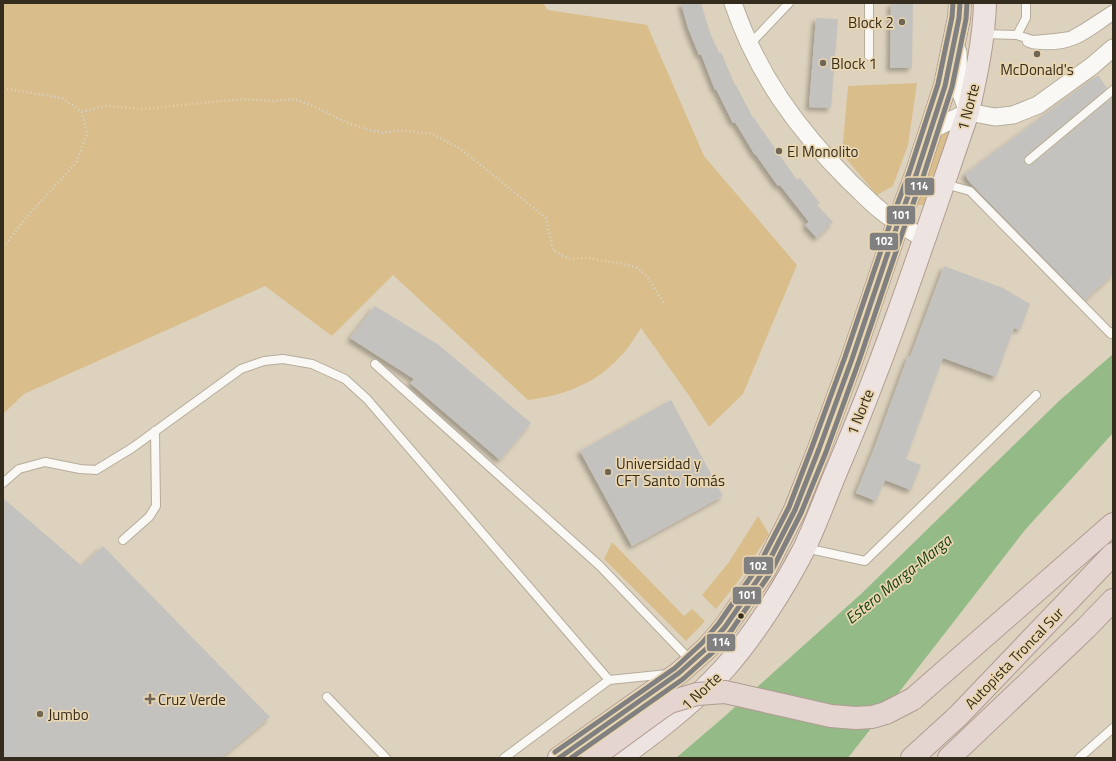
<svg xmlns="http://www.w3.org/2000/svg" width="1116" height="761" font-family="'Titillium Web',sans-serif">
	<defs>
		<filter id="shadow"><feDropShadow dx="-3.5" dy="3.5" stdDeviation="2" flood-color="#0004"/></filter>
	</defs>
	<rect width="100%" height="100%" fill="#ddd2bd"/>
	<!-- green -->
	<path fill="#d9be8c" d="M 3,3 L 543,3 L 548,10 L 647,25 L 704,156 L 797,265 L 743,394 L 709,427 L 690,397 L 641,328 C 634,339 628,349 619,358 C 595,384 562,396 528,400 L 393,275 L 332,336 L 265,286 L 24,394 L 3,414 Z
		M 917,83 L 908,145 L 893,186 L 877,195 L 842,154 L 848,86 Z
		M 951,129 L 929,198 L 924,205 L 916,205 L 918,195 L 938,138 Z
		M 758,516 L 769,534 L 737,583 L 716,609 L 702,595 L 729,562 Z
		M 612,542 L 684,616 L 692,609 L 705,621 L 686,641 L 604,559 Z"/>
	<!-- water -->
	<path fill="#94bb87" d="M 1113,354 L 1113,433 L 1025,530 L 848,758 L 676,758 L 725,716 L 861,594 L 1059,401 Z"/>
	<!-- building -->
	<path fill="#c4c2bf" filter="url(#shadow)" d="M 681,3 L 701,3 L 710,33 L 719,53 L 721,52 L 735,85 L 736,85 L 753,118 L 754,118 L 797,180 L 800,178 L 820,203 L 817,205 L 833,222 L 817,238 L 805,225 L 809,222 L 780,185 L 778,186 L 756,155 L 755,155 L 735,122 L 733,123 L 716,89 L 715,90 L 701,54 L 699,55 L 688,28 Z
		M 891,3 L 913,3 L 912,68 L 890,68 Z
		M 816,18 L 838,19 L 831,108 L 809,107 Z
		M 1098,75 L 1107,88 L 1025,156 L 1024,161 L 1027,165 L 1033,164 L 1112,98 L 1113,274 L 1085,300 L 980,193 L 968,180 L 965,174 Z
		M 944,266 L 1003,288 L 1030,304 L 1020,330 L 1014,328 L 996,377 L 943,358 L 906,459 L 921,465 L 911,490 L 885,480 L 876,501 L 856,493 L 875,446 L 908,356 L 910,357 Z
		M 375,306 L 439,345 L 531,423 L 500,460 L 410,383 L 414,379 L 350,338 Z
		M 671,400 L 723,496 L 632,546 L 580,451 Z
		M 3,498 L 82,566 L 103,546 L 270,717 L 221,758 L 3,758 Z"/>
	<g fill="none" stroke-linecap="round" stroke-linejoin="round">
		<!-- lane casing -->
		<g stroke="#b5ac9b" stroke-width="10">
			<path id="lane" d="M 869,3 L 869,56
				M 983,34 L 1017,35 L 1033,40 L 1055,38 L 1070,36 L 1082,29 L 1113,9
				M 1017,35 L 1026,18 L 1026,3
				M 1027,42 C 1032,45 1037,45 1042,45 C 1075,47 1088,33 1113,16
				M 750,44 L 789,3
				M 1029,160 L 1113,90
				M 945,184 L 970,191 L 1111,334 L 1113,332
				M 375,364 L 600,566 L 691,661
				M 3,483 L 19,469 L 45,462 L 80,469 L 96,470 L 132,448 L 241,369 L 264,361 L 283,359 L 312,364 L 345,379 L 367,399 L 609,680
				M 123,540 L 149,517 L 156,506 L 155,431
				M 805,548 L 865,561 L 1036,395
				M 327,697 L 386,758
				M 504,758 L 609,680 L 668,674
				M 1079,758 L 1113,728"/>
		</g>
		<!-- street casing -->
		<g stroke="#b5ac9b" stroke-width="19">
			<path id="street" d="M 733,3 C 757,74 797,129 850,182 C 860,191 869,201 879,209 C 893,221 909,230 925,239
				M 958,52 L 959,88 L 968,112
				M 931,130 L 968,112 L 995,117 L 1013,115 L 1038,105 L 1092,66 L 1113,48"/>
		</g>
		<!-- primary casing -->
		<g stroke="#b09c92" stroke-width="24">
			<path id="primary" d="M 559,758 L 679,673 L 707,648 L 725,627 L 765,569 L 795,510 L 819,449 L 852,359 L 898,223 L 916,175 L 945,86 L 959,18 L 960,3
				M 619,758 C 657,731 694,702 725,668 C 754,635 784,588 804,549 C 817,522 827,493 839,465 C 888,350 927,231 968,112 C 976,76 984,40 985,3"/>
		</g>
		<!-- highway casing -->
		<g stroke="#b09c92" stroke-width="24">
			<path id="highway" d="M 913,699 L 1113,524
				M 912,758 L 958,716 L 1113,554
				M 949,758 L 1086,628 L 1113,600"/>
		</g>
		<!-- path -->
		<path stroke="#d7d4cd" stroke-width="2.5" stroke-dasharray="1 3" stroke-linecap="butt" d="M 3,88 L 62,98 L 82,112 L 87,134 L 76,163 L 31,212 L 3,247
			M 82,112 L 105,106 L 142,109 L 243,99 L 273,101 L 294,99 L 318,108 L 345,122 L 370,130 L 383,133 L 400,130 L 432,134 L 461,149 L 546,218 L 553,250 L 569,259 L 588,258 L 624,264 L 638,268 L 649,279 L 665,305
			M 644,544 L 665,571 L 706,618"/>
		<!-- lane -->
		<use href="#lane" stroke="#faf8f5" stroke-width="8"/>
		<!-- street -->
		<use href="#street" stroke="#faf8f5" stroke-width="17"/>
		<!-- primary -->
		<use href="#primary" stroke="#ede3e0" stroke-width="22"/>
		<!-- highway -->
		<use href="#highway" stroke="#e4d5d1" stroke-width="22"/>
		<!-- highway-bridge casing -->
		<g stroke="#b09c92" stroke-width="24" stroke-linecap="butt">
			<path id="highway-bridge" d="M 592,758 L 659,709 L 670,702 L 697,694 L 725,692 L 831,716 L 856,718 L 872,717 L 886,713 L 913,699"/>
		</g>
		<!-- highway-bridge -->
		<use href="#highway-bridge" stroke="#e4d5d1" stroke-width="22"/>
		<!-- bus-1 casing -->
		<g stroke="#ead6b0" stroke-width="8">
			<path id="bus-1" d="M 559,758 L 679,673 L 707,648 L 725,627 L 765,569 L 795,510 L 819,449 L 852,359 L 898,223 L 916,175 L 945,86 L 959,18 L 960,3"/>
		</g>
		<!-- bus-2 casing -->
		<g stroke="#ead6b0" stroke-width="8">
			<path id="bus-2" d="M 571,758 L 683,679 L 712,653 L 731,631 L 771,572 L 801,513 L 826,452 L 859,361 L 905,225 L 923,177 L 952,87 L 966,19 L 967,3"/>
		</g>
		<!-- bus-3 casing -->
		<g stroke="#ead6b0" stroke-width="8">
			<path id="bus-3" d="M 555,752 L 675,668 L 702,643 L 719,623 L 759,565 L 789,507 L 812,447 L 845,357 L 891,221 L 909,173 L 938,84 L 952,17 L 953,3"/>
		</g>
		<!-- bus-1 -->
		<use href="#bus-1" stroke="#808080" stroke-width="5"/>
		<!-- bus-2 -->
		<use href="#bus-2" stroke="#808080" stroke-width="5"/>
		<!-- bus-3 -->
		<use href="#bus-3" stroke="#808080" stroke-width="5"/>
	</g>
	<!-- markers -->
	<g fill="#6f6655" stroke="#ead6b0" stroke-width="1.5">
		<circle cx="902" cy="22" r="4"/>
		<circle cx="1037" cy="54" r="4"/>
		<circle cx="823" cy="63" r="4"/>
		<circle cx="779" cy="151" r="4"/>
		<circle cx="608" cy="472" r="4"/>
		<path d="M148 693h4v4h4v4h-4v4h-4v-4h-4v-4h4z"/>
		<circle cx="40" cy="714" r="4"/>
	</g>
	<circle fill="#342c1d" stroke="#ead6b0" stroke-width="1.5" cx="741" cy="616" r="3.5"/>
	<g text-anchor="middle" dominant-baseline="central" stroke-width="3.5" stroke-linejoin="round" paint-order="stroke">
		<!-- poi labels -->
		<g font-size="15" fill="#342c1d" stroke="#ead6b0" text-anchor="start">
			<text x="894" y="22" text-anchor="end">Block 2</text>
			<text x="831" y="63">Block 1</text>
			<text x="1037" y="69" text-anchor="middle">McDonald's</text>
			<text x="787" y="151">El Monolito</text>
			<text x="616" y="463">Universidad y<tspan x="616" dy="17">CFT Santo Tomás</tspan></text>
			<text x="158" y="699">Cruz Verde</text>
			<text x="48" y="714">Jumbo</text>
		</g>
		<!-- street labels -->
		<g font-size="15" fill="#342c1d" stroke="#ead6b0">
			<text transform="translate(968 107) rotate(-75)">1 Norte</text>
			<text transform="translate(860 412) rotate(-68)">1 Norte</text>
			<text transform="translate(1014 658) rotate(-46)">Autopista Troncal Sur</text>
			<text transform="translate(701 691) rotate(-43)">1 Norte</text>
		</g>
		<!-- water labels -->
		<g font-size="16" font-style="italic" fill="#123d11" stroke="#ead6b0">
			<text transform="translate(898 579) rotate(-39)">Estero Marga-Marga</text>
		</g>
	</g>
	<g stroke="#ead6b0" stroke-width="1.5">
		<rect x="904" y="177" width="31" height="19" rx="4" fill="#808080"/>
		<rect x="886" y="205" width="30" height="20" rx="4" fill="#808080"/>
		<rect x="869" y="232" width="30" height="19" rx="4" fill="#808080"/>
		<rect x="743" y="556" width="31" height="19" rx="4" fill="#808080"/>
		<rect x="732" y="586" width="30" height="19" rx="4" fill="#808080"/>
		<rect x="706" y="633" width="30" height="19" rx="4" fill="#808080"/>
	</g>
	<g font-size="11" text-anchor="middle" font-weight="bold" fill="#fff">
		<text x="919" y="190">114</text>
		<text x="901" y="219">101</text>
		<text x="884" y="245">102</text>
		<text x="758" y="570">102</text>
		<text x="747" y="599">101</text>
		<text x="721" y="646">114</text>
	</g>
	<!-- border -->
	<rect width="1116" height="761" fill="none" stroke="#342c1d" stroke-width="8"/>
</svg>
